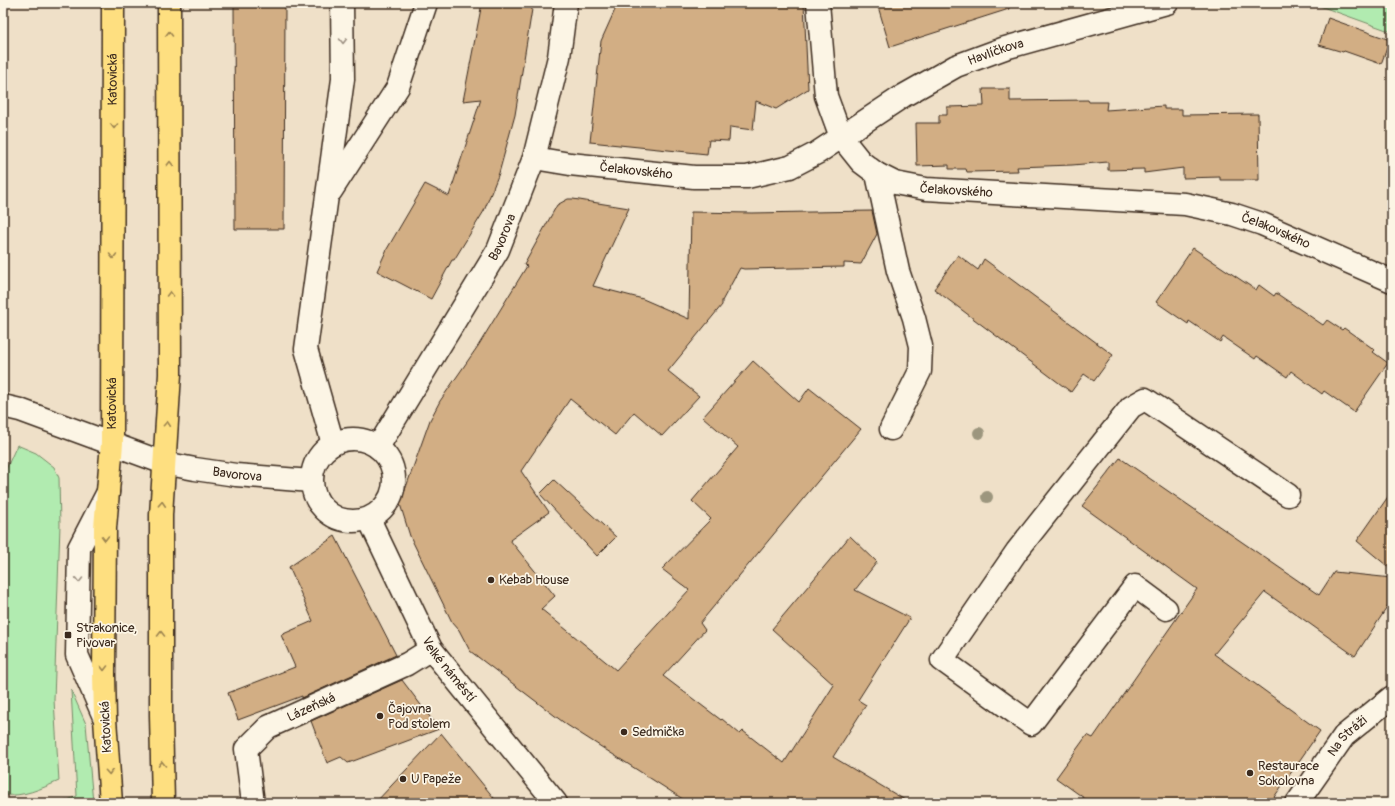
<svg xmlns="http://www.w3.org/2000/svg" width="1395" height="806" font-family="Pangolin,sans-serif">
	<rect width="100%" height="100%" fill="#efe0c8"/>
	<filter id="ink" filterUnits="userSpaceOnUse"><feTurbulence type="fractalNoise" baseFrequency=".025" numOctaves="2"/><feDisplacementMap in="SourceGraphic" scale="8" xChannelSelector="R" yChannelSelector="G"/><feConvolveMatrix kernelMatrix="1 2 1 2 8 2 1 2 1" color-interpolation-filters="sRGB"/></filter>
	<g filter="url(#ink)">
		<!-- green -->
		<path fill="#b1ebb0" stroke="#768a67" d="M 1316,3 L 1392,3 L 1392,32 L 1317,5 Z
			M 17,445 L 36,453 L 54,467 L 59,478 L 60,525 L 54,700 L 59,781 C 40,789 24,797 3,795 L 3,476 Z
			M 71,690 L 86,724 L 93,803 L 61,803 L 77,796 Z"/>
		<!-- building -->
		<path fill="#d2ae84" stroke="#3b2a1e" d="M 234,3 L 285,3 L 284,229 L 235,229 Z
			M 482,3 L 533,3 L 515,115 L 499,173 L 484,211 L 454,260 L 452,260 L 431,299 L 377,271 L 387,249 L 425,184 L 449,196 L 481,99 L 463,101 Z
			M 618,3 L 804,3 L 808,89 L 776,109 L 756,101 L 753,130 L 730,127 L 729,141 L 709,140 L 707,154 L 590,142 L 601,41 Z
			M 877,3 L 1008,3 L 1009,9 L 890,47 Z
			M 1328,18 L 1390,40 L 1381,64 L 1344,51 L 1343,52 L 1319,45 Z
			M 983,89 L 1010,89 L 1010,101 L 1088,100 L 1089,102 L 1107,102 L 1106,110 L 1164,106 L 1164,109 L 1182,109 L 1182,115 L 1258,114 L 1259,180 L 1220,180 L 1220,177 L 1183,178 L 1183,168 L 1144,173 L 1144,169 L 1108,170 L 1108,162 L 1072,165 L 1017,167 L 1018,171 L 967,172 L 966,169 L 949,169 L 949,165 L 917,166 L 916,123 L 939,123 L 939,115 L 947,115 L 947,107 L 984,106 Z
			M 568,199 L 573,199 L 629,208 L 593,286 L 643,299 L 689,319 L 691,212 L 752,213 L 872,211 L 877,234 L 861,264 L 844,263 L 844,267 L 744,269 L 740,268 L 722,301 L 722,305 L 668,371 L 699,396 L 662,436 L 634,412 L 615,435 L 570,399 L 521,471 L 549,512 L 510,540 L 555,596 L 541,609 L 616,670 L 689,590 L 662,569 L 711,519 L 692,501 L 738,447 L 703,417 L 753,361 L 799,402 L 809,388 L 861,429 L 700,623 L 705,630 L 663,676 L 721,720 L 722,719 L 740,734 L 743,731 L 784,763 L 834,685 L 772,629 L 850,536 L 877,562 L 855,590 L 910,618 L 858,700 L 866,705 L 833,757 L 910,803 L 689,803 L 567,725 L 470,651 L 459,630 L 452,622 L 410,536 L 400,504 L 430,420 L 440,401 L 478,346 L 527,266 L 524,265 L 557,205 Z
			M 1193,248 L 1256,290 L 1259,285 L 1274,296 L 1276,293 L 1323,325 L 1327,320 L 1342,330 L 1344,328 L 1375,350 L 1373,352 L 1388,363 L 1354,412 L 1324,391 L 1322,394 L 1291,371 L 1287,377 L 1257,356 L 1255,359 L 1223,337 L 1220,342 L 1189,321 L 1188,324 L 1156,302 Z
			M 958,255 L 978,270 L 984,259 L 1113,355 L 1094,381 L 1084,374 L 1071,392 L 934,289 Z
			M 1120,458 L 1319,595 L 1334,572 L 1392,578 L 1392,600 L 1355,656 L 1265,592 L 1214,654 L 1320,731 L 1270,803 L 1091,803 L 1056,778 L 1087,735 L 1093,738 L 1197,589 L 1082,506 Z
			M 554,480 L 616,537 L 597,556 L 540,494 Z
			M 1392,491 L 1392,570 L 1357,541 Z
			M 335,536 L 396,655 L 302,698 L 302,696 L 238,720 L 228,693 L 295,667 L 281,635 L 313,621 L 289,567 Z
			M 402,680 L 439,729 L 348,763 L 341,757 L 327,763 L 311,721 Z
			M 441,733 L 498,803 L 375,803 Z"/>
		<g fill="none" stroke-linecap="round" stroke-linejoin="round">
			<!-- minor casing -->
			<g stroke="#3b2a1e" stroke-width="25">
				<g id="minor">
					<path id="s1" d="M 818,3 L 826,96 L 841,137 L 861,162 L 877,174 L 895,183 L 926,189 L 1185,204 L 1232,214 L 1262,224 L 1392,281"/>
					<path id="s2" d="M 534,158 L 570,164 L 694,177 L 747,177 L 790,167 L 817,153 L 903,96 L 956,66 L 1005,48 L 1167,3"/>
					<path d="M 877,174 L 898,271 L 914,318 L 921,346 L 920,371 L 891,429"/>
					<path d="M 331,191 L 398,87 L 426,3"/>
					<path id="s3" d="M 3,406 L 20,410 L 164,463 L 195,469 L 236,475 L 311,481"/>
					<circle cx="353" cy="480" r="41"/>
					<path d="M 333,444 L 306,349 L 343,79 L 342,3"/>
					<path id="s4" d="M 378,447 L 498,250 L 534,158 L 559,57 L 566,3"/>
					<path id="s5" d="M 369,519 L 431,649 L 556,803"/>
					<path d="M 1166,609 L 1135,586 L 1031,724 L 942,660 L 1017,551 L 1131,407 L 1145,399 L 1288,495"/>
					<path d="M 105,719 L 77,655 L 79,548 L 108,492"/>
					<path id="s6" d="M 253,803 L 246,749 L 268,727 L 407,664 L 431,649"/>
					<path id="s7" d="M 1297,803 L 1344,736 L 1392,697"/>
				</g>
			</g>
			<!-- major casing -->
			<g stroke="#3b2a1e" stroke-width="25">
				<g id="major">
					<path id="s8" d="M 111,803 L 105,719 L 104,674 L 105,528 L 112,443 L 113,3"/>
					<path d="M 163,803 L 161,715 L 161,515 L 170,374 L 169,3"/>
				</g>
			</g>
			<!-- minor -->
			<use href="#minor" stroke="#fcf5e5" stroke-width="22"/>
			<!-- major -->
			<use href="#major" stroke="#fedf80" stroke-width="22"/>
		</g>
		<!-- trees -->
		<g fill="#9c967e">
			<circle cx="979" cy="433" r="6"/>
			<circle cx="987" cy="497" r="6"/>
		</g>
		<!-- one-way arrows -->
		<defs><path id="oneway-chevron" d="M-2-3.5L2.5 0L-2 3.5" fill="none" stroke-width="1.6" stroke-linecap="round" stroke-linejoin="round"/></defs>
		<g stroke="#9c844f">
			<use href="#oneway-chevron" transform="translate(169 34) rotate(-90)"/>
			<use href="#oneway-chevron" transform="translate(114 126) rotate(90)"/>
			<use href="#oneway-chevron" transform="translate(170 164) rotate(-90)"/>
			<use href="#oneway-chevron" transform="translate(113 256) rotate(90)"/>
			<use href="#oneway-chevron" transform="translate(170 294) rotate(-90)"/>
			<use href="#oneway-chevron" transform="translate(167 424) rotate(-86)"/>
			<use href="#oneway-chevron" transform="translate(162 504) rotate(-87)"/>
			<use href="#oneway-chevron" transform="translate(105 538) rotate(90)"/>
			<use href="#oneway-chevron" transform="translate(161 634) rotate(-90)"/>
			<use href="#oneway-chevron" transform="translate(104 668) rotate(90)"/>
			<use href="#oneway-chevron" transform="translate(162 764) rotate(-91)"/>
			<use href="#oneway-chevron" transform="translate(109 772) rotate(86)"/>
		</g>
		<g stroke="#9c9082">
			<use href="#oneway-chevron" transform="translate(343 41) rotate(89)"/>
			<use href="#oneway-chevron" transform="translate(79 580) rotate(91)"/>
		</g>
	</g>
	<!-- markers -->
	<g fill="#3b2a1e" stroke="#fcf5e5" stroke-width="1.5">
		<circle cx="491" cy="580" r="4"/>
		<rect x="64" y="631" width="8" height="8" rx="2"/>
		<circle cx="380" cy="716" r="4"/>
		<circle cx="624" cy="732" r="4"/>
		<circle cx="1250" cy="773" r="4"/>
		<circle cx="403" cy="779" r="4"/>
	</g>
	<g text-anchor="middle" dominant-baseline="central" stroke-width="3.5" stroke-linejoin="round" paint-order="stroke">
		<!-- street labels -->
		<g font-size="13" fill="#3b2a1e" stroke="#fcf5e5">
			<text stroke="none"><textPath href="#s2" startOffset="495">Havlíčkova</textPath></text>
			<text stroke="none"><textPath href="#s8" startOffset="724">Katovická</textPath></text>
			<text stroke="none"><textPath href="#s2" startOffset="103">Čelakovského</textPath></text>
			<text stroke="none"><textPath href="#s1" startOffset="271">Čelakovského</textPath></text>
			<text stroke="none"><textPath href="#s1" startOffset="595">Čelakovského</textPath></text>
			<text stroke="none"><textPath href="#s4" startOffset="244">Bavorova</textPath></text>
			<text stroke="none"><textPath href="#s8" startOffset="400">Katovická</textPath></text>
			<text stroke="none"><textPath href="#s3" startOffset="245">Bavorova</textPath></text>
			<text stroke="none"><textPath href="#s5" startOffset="171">Velké náměstí</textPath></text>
			<text stroke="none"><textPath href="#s6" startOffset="133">Lázeňská</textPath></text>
			<text transform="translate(106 727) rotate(-93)">Katovická</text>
			<text stroke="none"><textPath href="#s7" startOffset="84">Na Stráži</textPath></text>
		</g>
		<!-- poi labels -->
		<g font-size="13" fill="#3b2a1e" stroke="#fcf5e5" text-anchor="start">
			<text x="499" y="580">Kebab House</text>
			<text x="76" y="628">Strakonice,<tspan x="76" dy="15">Pivovar</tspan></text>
			<text x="388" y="709">Čajovna<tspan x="388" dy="15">Pod stolem</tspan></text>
			<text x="632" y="732">Sedmička</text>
			<text x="1258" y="766">Restaurace<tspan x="1258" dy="15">Sokolovna</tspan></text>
			<text x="411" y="779">U Papeže</text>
		</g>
	</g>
	<!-- margin -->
	<rect width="1395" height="806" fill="none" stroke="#fcf5e5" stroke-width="16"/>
	<rect x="8" y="8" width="1379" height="790" fill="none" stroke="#3b2a1e" stroke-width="1.5" filter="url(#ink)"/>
</svg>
